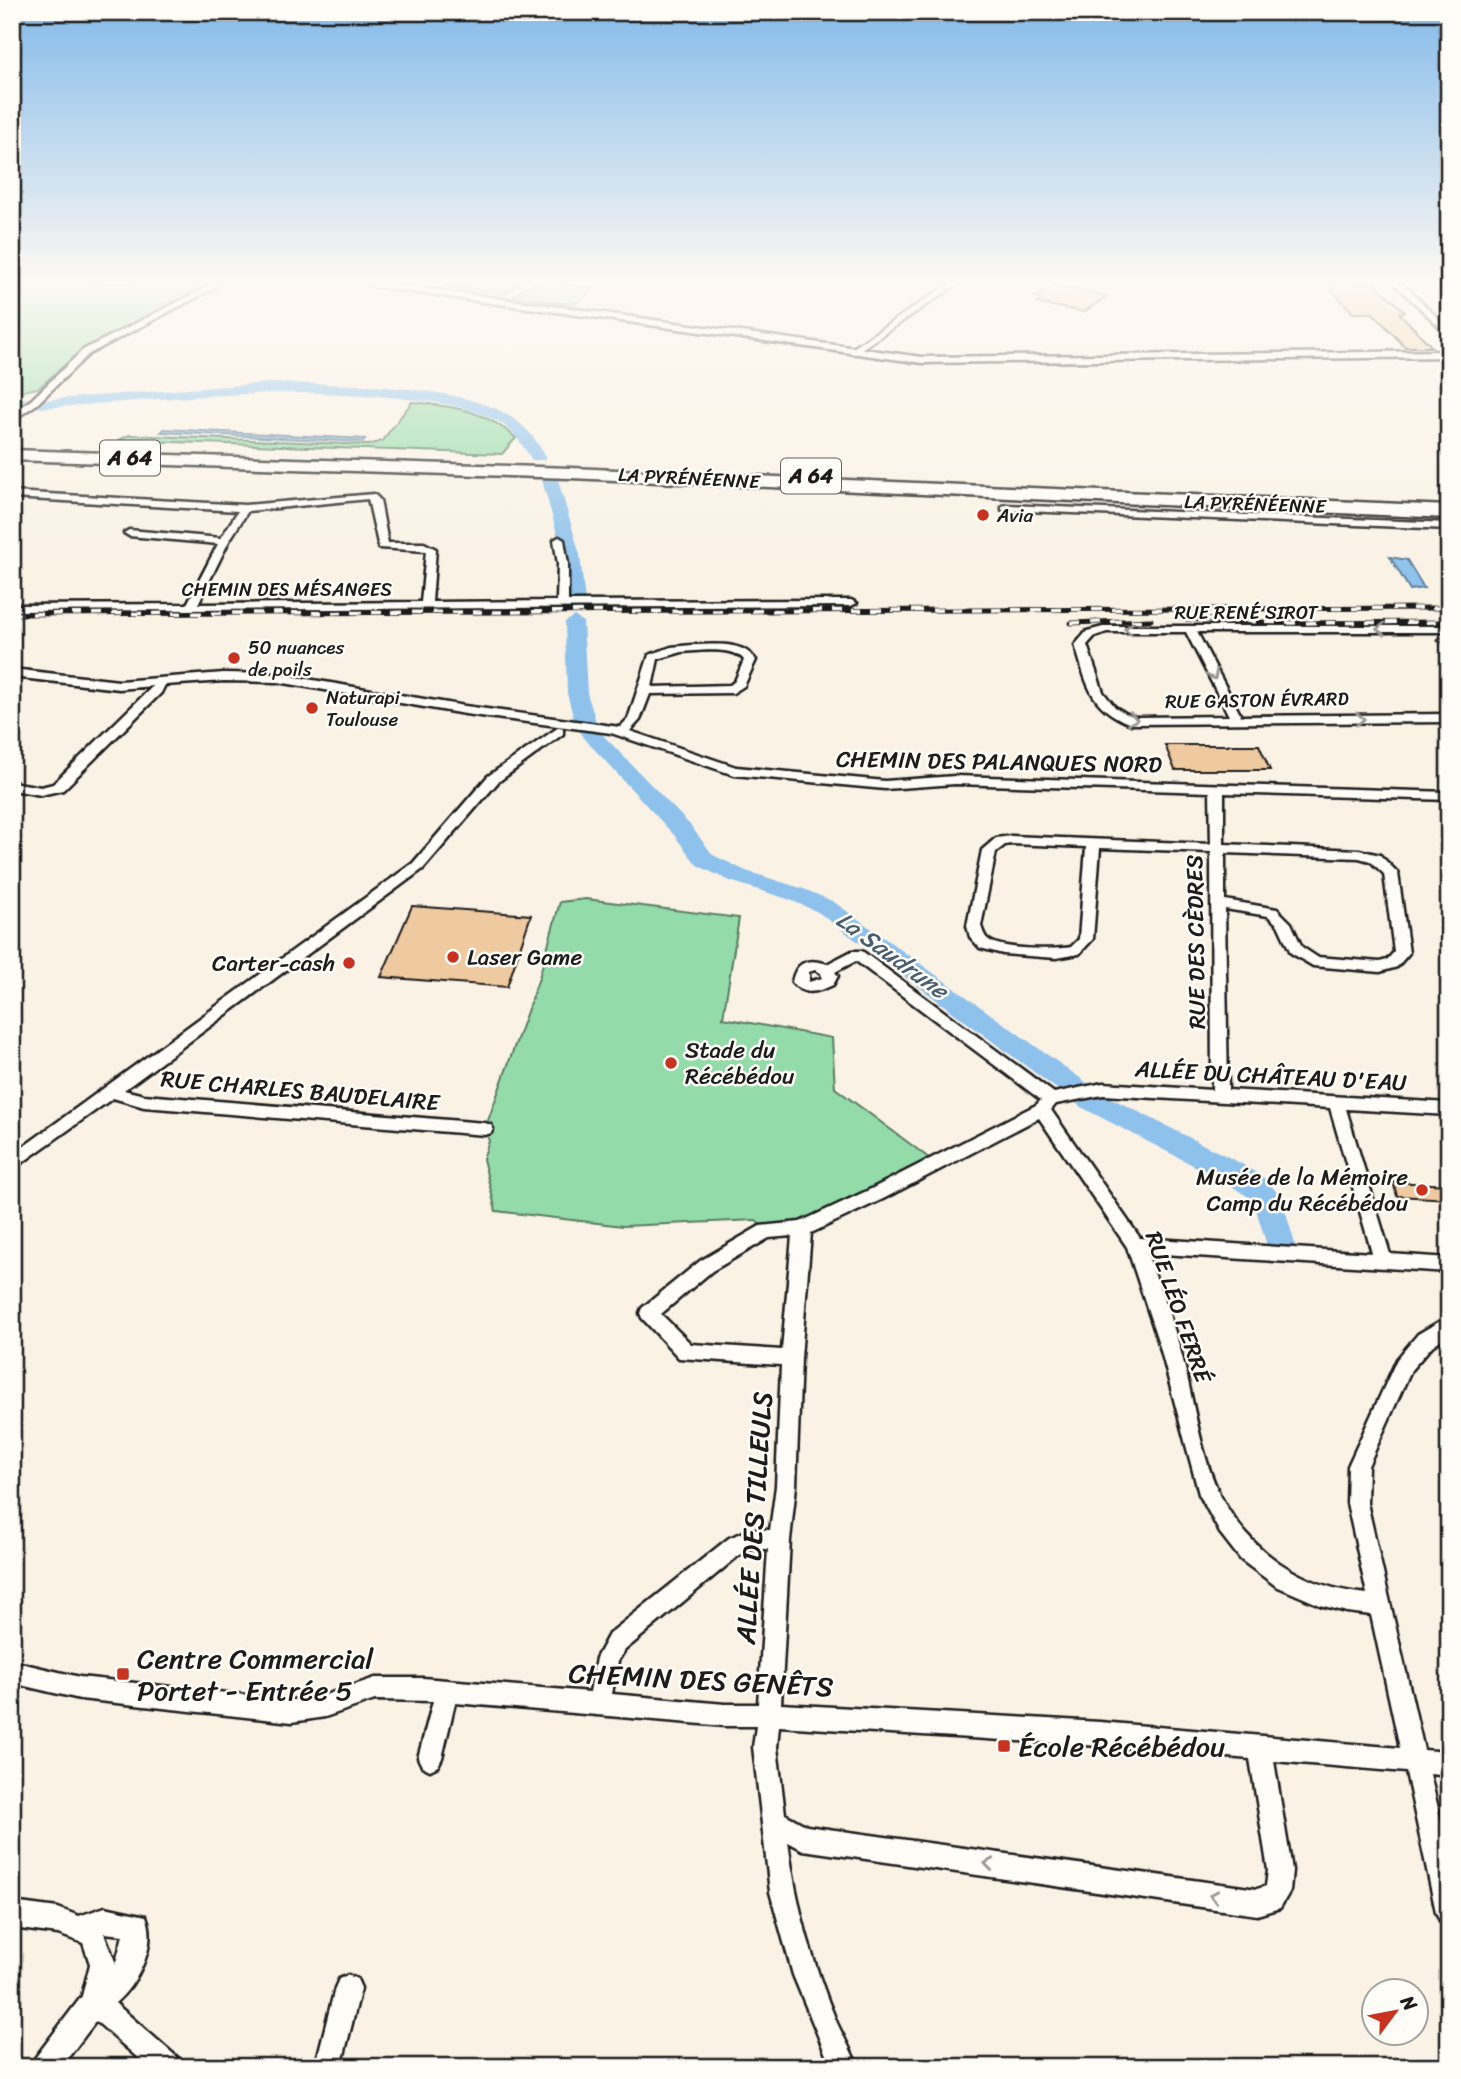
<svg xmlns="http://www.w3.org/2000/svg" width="1461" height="2079" font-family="Sriracha,sans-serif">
	<rect width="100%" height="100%" fill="#faf2e5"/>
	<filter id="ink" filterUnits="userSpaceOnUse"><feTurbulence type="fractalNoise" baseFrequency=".0143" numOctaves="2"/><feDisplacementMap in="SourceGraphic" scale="14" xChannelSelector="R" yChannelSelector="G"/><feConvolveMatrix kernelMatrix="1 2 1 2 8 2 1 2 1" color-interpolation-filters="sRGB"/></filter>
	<g filter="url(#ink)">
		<!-- green -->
		<path fill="#94dbaa" stroke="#587c63" stroke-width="2" d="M 12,283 L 214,283 L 80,352 L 38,388 L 12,393 Z
			M 451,283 L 521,283 L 504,294 L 446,286 Z
			M 533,283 L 558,283 L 596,288 L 573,305 L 513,296 Z
			M 412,402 C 454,407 484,409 516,438 L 502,454 L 118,440 L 130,435 L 369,445 L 382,441 Z
			M 586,899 L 739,918 L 723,1018 L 832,1038 L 835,1088 L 937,1164 L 802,1229 L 766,1231 L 756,1220 L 623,1226 L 496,1211 L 483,1159 L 489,1141 L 485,1129 L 539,978 L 560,902 Z"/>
		<!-- water -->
		<path fill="#8ec2ec" stroke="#608099" stroke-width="2" d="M 164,429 L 365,439 L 363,442 L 161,432 Z
			M 1390,557 L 1407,560 L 1424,588 L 1410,590 Z"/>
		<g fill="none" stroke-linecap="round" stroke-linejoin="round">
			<!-- river -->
			<path fill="#8ec2ec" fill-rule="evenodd" d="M 268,383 C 331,384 460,383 511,417 C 527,427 537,441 546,457 L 544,460 L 532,460 C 523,446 514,430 497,421 C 460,402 419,400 378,396 C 265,387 155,400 42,408 L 12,405 L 12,397 L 42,400 Z
				M 550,475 L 558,480 L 580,555 L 585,602 L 576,608 L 567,602 L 563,555 L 542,480 Z
				M 574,616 L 583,622 L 587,693 L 599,731 L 690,825 L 713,855 L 746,871 L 804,889 L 834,902 L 1101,1093 L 1242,1164 L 1267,1180 L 1282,1199 L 1295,1244 L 1291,1252 L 1280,1256 L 1269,1252 L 1254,1203 L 1247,1196 L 1222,1180 L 1081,1107 L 818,912 L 788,899 L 730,881 L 697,865 L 674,835 L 583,737 L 574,720 L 567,693 L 565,622 Z"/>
		</g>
		<!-- building -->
		<path fill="#efc99f" stroke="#1c1c1c" stroke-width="2" d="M 1326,283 L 1375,283 L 1405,312 L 1399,313 L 1432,347 L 1405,347 L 1373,313 L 1353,313 Z
			M 1053,285 L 1107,296 L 1084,312 L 1036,303 L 1042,299 L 1035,297 Z
			M 1165,745 L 1259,745 L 1270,770 L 1175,770 Z
			M 412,906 L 531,915 L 507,987 L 381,977 Z
			M 1393,1182 L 1449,1185 L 1449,1199 L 1397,1196 Z"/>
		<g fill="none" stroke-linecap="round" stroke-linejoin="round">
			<!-- minor casing -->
			<g stroke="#1c1c1c" stroke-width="5">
				<path id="minor" d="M 215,283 L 224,283 L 89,354 L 37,404 L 12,421 L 12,414 L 31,400 L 83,350 Z
					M 950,283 L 959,283 L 854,354 L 847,352 Z
					M 1394,283 L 1402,283 L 1449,329 L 1449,336 Z
					M 12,492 L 245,505 L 374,494 L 380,500 L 388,543 L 424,543 L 436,549 L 432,602 L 557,601 L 558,564 L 554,540 L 559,537 L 564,540 L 568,564 L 568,601 L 851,600 L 857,603 L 851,606 L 12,611 L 12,605 L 187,604 L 218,544 L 129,536 L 124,533 L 129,530 L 221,538 L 238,511 L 12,498 ZM 368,499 L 379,548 L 426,551 L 421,602 L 198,604 L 229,541 L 248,511 Z
					M 1006,505 L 1449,523 L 1449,529 L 1002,510 L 1002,506 Z
					M 1107,626 L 1449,626 L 1449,632 L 1197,632 L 1241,716 L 1449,714 L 1449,722 L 1131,724 C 1089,708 1087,683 1075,645 L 1087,631 ZM 1107,632 L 1186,632 L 1229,716 L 1136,717 L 1125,713 L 1115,707 L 1103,692 L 1087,645 L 1095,636 Z
					M 692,645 C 715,645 742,640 756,660 L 744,686 L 733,693 L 650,694 L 640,720 L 630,731 L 736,767 L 885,781 L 955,776 L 1449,792 L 1449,800 L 1224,793 L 1224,844 L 1359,850 L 1380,855 L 1398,873 L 1409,953 L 1397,967 L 1380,972 L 1313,966 L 1291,953 L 1278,925 L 1268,916 L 1225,909 L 1228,1090 L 1449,1103 L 1449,1115 L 1346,1109 L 1390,1254 L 1449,1258 L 1449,1272 L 1147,1253 C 1158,1285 1171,1316 1180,1349 C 1193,1394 1199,1451 1219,1493 C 1248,1551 1302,1588 1367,1594 L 1347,1503 L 1348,1466 L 1397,1359 L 1418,1334 L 1449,1316 L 1449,1334 L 1432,1346 L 1411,1370 L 1368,1466 L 1367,1503 L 1424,1750 L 1449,1752 L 1449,1776 L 1430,1774 L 1449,1856 L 1449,1924 L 1440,1921 L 1436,1912 L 1406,1772 L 1274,1761 L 1292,1870 L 1290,1891 L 1280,1908 L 1257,1915 L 803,1850 L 788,1842 C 796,1905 813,1965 837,2023 C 844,2038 852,2052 858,2067 L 831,2067 L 793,1975 L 770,1892 L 753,1747 L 756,1726 L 725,1726 L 455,1703 L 442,1758 L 438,1766 L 430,1770 L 422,1766 L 418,1758 L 433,1701 L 375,1700 L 325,1717 L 292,1722 L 80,1699 L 12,1683 L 12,1661 L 80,1677 L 292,1700 L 325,1695 L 375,1678 L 423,1678 L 590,1692 L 596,1658 L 609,1634 L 729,1538 L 751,1529 L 770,1530 L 776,1486 L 781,1365 L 679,1358 L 642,1318 L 640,1313 L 642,1308 L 700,1261 L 760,1226 L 800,1222 L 871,1189 L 1036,1105 L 1041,1100 L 856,961 L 835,972 L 838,976 L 833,985 C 818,992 804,997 792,982 C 796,961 808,958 827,964 L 852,951 L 862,951 L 1054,1093 L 1103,1083 L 1212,1090 L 1211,852 L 1100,848 L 1093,939 L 1079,954 L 1056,958 L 1003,954 L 980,948 L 970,937 L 967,926 L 982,850 L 996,838 L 1011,836 L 1211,844 L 1210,792 L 955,784 L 885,789 L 734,775 L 611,733 L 465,714 L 278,682 L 224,681 L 165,685 L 161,693 L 63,790 L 41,795 L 12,790 L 12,782 L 41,787 L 53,784 L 153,686 L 119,689 L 12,677 L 12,669 L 119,681 L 224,673 L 278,674 L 465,706 L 620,727 L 628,719 L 649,655 L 671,647 ZM 682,652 C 698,651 734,646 744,660 L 735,681 L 730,685 L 652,687 L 658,659 ZM 1011,844 L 1086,847 L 1079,939 L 1071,947 C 1055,950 1002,950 989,940 C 984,937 983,931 981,926 L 996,852 L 1005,845 ZM 1225,853 L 1359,858 L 1370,861 L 1384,874 L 1394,952 L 1387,960 L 1380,962 L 1317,957 L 1302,947 L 1291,923 L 1277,909 L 1225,900 ZM 815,970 L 821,973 L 822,978 L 809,982 L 809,972 ZM 1103,1095 L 1330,1108 L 1372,1253 L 1140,1238 L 1051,1110 L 1056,1104 ZM 1039,1118 L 1127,1247 L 1160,1347 L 1199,1494 L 1220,1533 L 1241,1560 L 1276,1586 L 1320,1605 L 1347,1612 L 1371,1615 L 1400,1748 L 1100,1722 L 781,1704 L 790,1540 L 796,1486 L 801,1358 L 811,1233 L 883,1199 ZM 792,1236 L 782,1350 L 691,1344 L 661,1314 L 712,1271 L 769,1238 ZM 751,1549 L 768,1549 L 758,1704 L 725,1704 L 612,1694 L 618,1661 L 625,1650 L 743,1552 ZM 779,1726 L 1100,1746 L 1250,1759 L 1268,1870 L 1266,1886 L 1257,1889 L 807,1826 L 785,1814 L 777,1747 Z
					M 559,727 L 563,728 L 563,734 L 498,782 L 423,869 L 124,1090 L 144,1095 L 485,1123 L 491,1125 L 493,1129 L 491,1133 L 485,1135 L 144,1107 L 113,1098 L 12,1170 L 12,1155 L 413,863 L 488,776 Z
					M 12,1902 L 58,1908 L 79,1916 L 105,1907 L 146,1916 C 158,1946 137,1984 115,2003 L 178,2058 L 182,2067 L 148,2067 L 96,2021 L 61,2067 L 31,2067 L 35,2058 L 82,1996 L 90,1964 L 83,1943 L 58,1934 L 12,1928 ZM 104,1933 L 123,1935 L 115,1966 L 116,1964 Z
					M 348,1975 L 357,1979 L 361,1988 L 341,2067 L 315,2067 L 335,1988 L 339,1979 Z"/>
			</g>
			<!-- tertiary casing -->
			<g stroke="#1c1c1c" stroke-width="5">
				<path id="tertiary" d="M 364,283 L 389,283 L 922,357 L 1449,351 L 1449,357 L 922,363 L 369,286 Z"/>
			</g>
			<!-- motorway casing -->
			<g stroke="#1c1c1c" stroke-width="5">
				<path id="motorway" d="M 12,450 L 571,468 L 1449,506 L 1449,518 L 571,478 L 12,460 Z"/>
			</g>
			<!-- minor -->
			<use href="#minor" fill="#fdfcf7" fill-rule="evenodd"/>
			<!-- tertiary -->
			<use href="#tertiary" fill="#fdfcf7" fill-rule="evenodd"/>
			<!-- motorway -->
			<use href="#motorway" fill="#fdfcf7" fill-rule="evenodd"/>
			<!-- rail casing -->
			<g stroke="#1c1c1c" stroke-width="5">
				<path id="rail" d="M 12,614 L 1449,608
					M 1186,619 L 1288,623 L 1449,622
					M 1071,623 L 1151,620
					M 1439,640 L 1449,640"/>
			</g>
			<!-- rail -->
			<use href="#rail" stroke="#fdfcf7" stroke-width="3.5" stroke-dasharray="10" stroke-linecap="butt"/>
		</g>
		<!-- one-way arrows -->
		<defs><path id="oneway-chevron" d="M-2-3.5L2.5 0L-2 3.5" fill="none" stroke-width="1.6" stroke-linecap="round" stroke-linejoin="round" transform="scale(1.75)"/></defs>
		<g stroke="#989794">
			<use href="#oneway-chevron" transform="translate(1129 629) rotate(-179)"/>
			<use href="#oneway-chevron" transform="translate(1381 629) rotate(180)"/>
			<use href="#oneway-chevron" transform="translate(1213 675) rotate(63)"/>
			<use href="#oneway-chevron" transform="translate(1133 719) rotate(8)"/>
			<use href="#oneway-chevron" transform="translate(1360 719)"/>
			<use href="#oneway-chevron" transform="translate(989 1864) rotate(-172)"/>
			<use href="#oneway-chevron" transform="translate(1214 1896) rotate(-172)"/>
		</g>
	</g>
	<!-- sky -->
	<linearGradient id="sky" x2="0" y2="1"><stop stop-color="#84baea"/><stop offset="0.49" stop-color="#fdf9f3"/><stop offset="1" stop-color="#fdf9f3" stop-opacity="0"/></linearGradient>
	<rect width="1461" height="574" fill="url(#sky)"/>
	<!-- markers -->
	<g fill="#c8321e" stroke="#fdfcf7" stroke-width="2.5">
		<circle cx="983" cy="515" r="7"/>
		<circle cx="234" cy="658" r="7"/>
		<circle cx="312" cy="708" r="7"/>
		<circle cx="453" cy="957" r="7"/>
		<circle cx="349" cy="963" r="7"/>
		<circle cx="671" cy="1063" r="7"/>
		<circle cx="1422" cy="1190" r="7"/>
		<rect x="116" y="1667" width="14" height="14" rx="3.5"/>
		<rect x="997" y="1739" width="14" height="14" rx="3.5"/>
	</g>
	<g text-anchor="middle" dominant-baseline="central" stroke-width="5" stroke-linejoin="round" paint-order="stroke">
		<!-- far-street labels -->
		<g font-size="19" fill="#1c1c1c" stroke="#fdfcf7">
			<text transform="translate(689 478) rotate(3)">LA PYRÉNÉENNE</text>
			<text transform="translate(1255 504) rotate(2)">LA PYRÉNÉENNE</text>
			<text x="287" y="589">CHEMIN DES MÉSANGES</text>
			<text x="1246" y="612">RUE RENÉ SIROT</text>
			<text transform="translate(1257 700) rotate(-1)">RUE GASTON ÉVRARD</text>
		</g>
		<!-- far-poi labels -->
		<g font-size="19" fill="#1c1c1c" stroke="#fdfcf7" text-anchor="start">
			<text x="997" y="515">Avia</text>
			<text x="248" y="647">50 nuances<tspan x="248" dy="22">de poils</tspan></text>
			<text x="326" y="697">Naturapi<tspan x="326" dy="22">Toulouse</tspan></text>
		</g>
		<!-- shield labels -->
		<g fill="#fdfcf7" stroke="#605f5e" stroke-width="2">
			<rect x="100" y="440.5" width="60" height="35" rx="5"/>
			<rect x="781" y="458.5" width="60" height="35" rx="5"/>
		</g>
		<g font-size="21" font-weight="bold" fill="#1c1c1c">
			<text x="130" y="458">A 64</text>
			<text x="811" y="476">A 64</text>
		</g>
		<!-- street labels -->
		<g font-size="23" fill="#1c1c1c" stroke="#fdfcf7">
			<text transform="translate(999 762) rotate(1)">CHEMIN DES PALANQUES NORD</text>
			<text transform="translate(1196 942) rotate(-91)">RUE DES CÈDRES</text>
			<text transform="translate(1271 1076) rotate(3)">ALLÉE DU CHÂTEAU D'EAU</text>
			<text transform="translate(300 1091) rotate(5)">RUE CHARLES BAUDELAIRE</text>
			<text transform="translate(1178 1307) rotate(71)">RUE LÉO FERRÉ</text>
		</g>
		<!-- poi labels -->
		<g font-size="23" fill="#1c1c1c" stroke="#fdfcf7" text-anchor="start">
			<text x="467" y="957">Laser Game</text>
			<text x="335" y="963" text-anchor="end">Carter-cash</text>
			<text x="685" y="1050">Stade du<tspan x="685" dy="26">Récébédou</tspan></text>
			<text x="1408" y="1177" text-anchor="end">Musée de la Mémoire<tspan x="1408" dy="26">Camp du Récébédou</tspan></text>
		</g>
		<!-- water labels -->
		<g font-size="24" font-style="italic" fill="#4a5e6f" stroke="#fdfcf7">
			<text transform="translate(892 955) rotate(36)">La Saudrune</text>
		</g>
		<!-- near-street labels -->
		<g font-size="28" fill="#1c1c1c" stroke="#fdfcf7">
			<text transform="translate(754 1518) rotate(-86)">ALLÉE DES TILLEULS</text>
			<text transform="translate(701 1680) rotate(3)">CHEMIN DES GENÊTS</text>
		</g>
		<!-- near-poi labels -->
		<g font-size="28" fill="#1c1c1c" stroke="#fdfcf7" text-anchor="start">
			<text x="137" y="1658">Centre Commercial<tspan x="137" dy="32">Portet - Entrée 5</tspan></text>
			<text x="1018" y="1746">École Récébédou</text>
		</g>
	</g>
	<!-- margin -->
	<rect width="1461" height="2079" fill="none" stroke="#fdfcf7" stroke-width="42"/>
	<rect x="21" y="21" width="1419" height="2037" fill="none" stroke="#1c1c1c" stroke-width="2.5" filter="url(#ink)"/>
	<!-- north arrow -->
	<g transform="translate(1395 2012) rotate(58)"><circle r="33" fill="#fdfcf7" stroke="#a3a29f" stroke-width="2"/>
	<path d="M0-5L12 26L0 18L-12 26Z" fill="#c8321e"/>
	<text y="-10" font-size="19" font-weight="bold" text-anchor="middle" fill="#1c1c1c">N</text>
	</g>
</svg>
